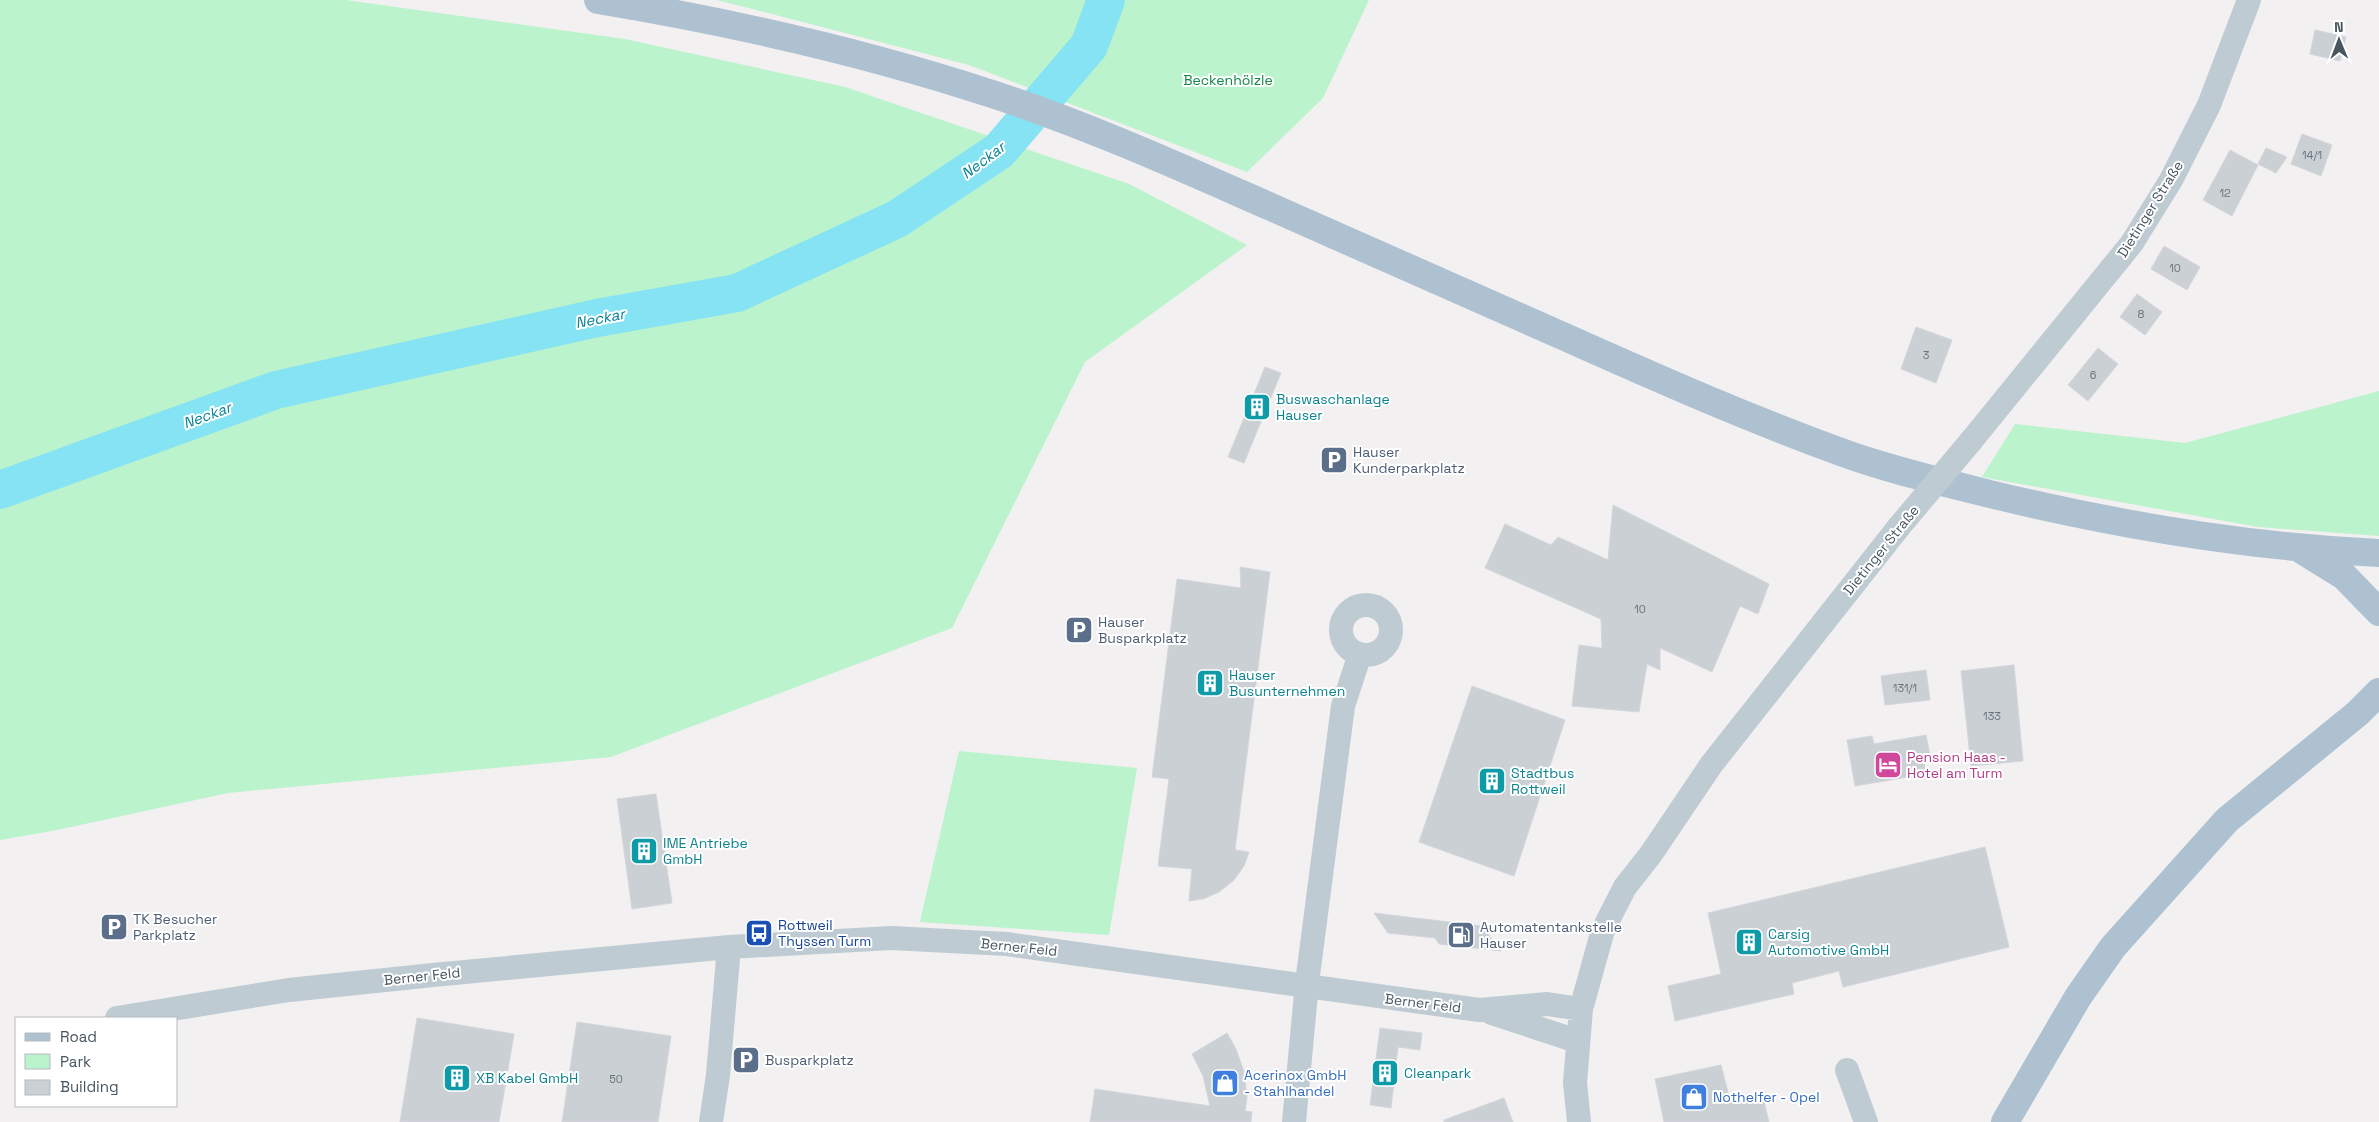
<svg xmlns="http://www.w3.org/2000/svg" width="2379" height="1122" font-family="'Space Grotesk',sans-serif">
	<rect width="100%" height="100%" fill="#f2f0f0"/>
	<!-- green -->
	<path fill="#bbf3cd" d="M 0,0 L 346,0 L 625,39 L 845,87 L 1129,184 L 1247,245 L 1085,362 L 952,628 L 611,757 L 228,793 L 57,830 L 0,840 Z
		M 717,0 L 1369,0 L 1323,98 L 1247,172 L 969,65 Z
		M 2379,391 L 2379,536 L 2258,527 L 1982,477 L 2015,424 L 2185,443 Z
		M 959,751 L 1137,768 L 1109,935 L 920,922 Z"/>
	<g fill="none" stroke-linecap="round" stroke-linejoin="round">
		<!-- river -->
		<path stroke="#85e3f3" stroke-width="38" d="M 0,490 L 276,390 L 597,318 L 737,293 L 897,219 L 999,151 L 1089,46 L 1106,0"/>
	</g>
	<!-- building -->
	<path fill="#cbd0d5" stroke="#d3d6dc" d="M 2315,30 L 2346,37 L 2340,61 L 2310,54 Z
		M 2302,134 L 2332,145 L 2321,176 L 2291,164 Z
		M 2266,148 L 2287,157 L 2276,173 L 2258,164 Z
		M 2230,150 L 2258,165 L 2232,216 L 2203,200 Z
		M 2164,246 L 2200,267 L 2187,290 L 2151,269 Z
		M 2137,294 L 2162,312 L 2145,335 L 2120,317 Z
		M 1916,327 L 1952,340 L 1936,383 L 1901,369 Z
		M 2098,348 L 2118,364 L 2088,401 L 2068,385 Z
		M 1265,367 L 1281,373 L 1244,463 L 1228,457 Z
		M 1613,505 L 1769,584 L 1758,614 L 1740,606 L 1712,672 L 1660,648 L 1660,670 L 1647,664 L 1639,712 L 1572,706 L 1579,645 L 1602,648 L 1601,619 L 1485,568 L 1505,524 L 1551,545 L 1558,537 L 1608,560 Z
		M 1240,567 L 1270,572 L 1235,850 L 1249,852 L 1244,866 L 1234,880 L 1219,892 L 1203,899 L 1189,901 L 1192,869 L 1158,866 L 1169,779 L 1152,777 L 1177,579 L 1241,588 Z
		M 2014,665 L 2023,761 L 1971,766 L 1961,671 Z
		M 1926,670 L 1930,700 L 1885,705 L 1881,676 Z
		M 1472,686 L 1565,720 L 1514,876 L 1419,842 Z
		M 1926,735 L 1930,755 L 1923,756 L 1926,774 L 1855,786 L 1847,740 L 1872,736 L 1874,744 Z
		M 656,794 L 672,903 L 632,909 L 617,799 Z
		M 1985,847 L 2009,947 L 1843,987 L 1839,971 L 1792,983 L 1794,994 L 1675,1021 L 1668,986 L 1721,974 L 1708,913 Z
		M 1374,913 L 1482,926 L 1501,951 L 1439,944 L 1435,938 L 1388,933 Z
		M 417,1018 L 514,1034 L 499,1122 L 400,1122 Z
		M 577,1022 L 671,1036 L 658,1122 L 562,1122 Z
		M 1380,1028 L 1422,1033 L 1420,1050 L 1398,1047 L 1391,1108 L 1370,1105 Z
		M 1227,1033 L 1236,1049 L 1244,1072 L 1247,1097 L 1245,1111 L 1252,1112 L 1251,1122 L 1090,1122 L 1095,1089 L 1210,1106 L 1203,1076 L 1192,1054 Z
		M 1721,1065 L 1730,1100 L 1762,1093 L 1769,1122 L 1664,1122 L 1655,1079 Z
		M 1504,1098 L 1513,1122 L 1444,1122 L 1444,1120 Z"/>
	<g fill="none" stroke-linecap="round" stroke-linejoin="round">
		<!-- minor -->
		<path stroke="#bfcbd3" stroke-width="24" d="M 1971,441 L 2132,243 L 2171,180 L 2209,105 L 2249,0
			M1341 630a25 25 0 1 1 50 0a25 25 0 1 1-50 0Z
			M 1492,1013 L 1577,1041
			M 117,1018 L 289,990 L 433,975 L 729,947 L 891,938 L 1007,944 L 1457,1007 L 1480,1010 L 1547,1004 L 1581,1009
			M 1847,1070 L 1866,1122
			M 711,1122 L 718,1075 L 729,947
			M 1294,1122 L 1307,983 L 1343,706 L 1360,654
			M 1579,1122 L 1575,1083 L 1581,1009 L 1603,930 L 1625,887 L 1651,854 L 1711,765 L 1898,528"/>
		<!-- major -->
		<path stroke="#adc1d1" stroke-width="28" d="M 598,0 C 731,22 864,52 992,94 C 1087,125 1180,167 1271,207 C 1369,251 1467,294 1565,337 C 1659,379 1754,421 1852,456 C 1899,472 1949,484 1998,496 C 2123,526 2250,547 2379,553
			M 2302,550 L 2344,576 L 2379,612
			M 2005,1122 L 2078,997 L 2113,947 L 2227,820 L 2358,713 L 2379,692"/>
		<!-- minor-bridge -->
		<path stroke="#bfcbd3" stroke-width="24" d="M 1898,528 L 1971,441"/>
	</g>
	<!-- icons -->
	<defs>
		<g id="building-square" transform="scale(1.4375)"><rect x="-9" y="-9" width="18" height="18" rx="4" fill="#0f9aa8" stroke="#fff"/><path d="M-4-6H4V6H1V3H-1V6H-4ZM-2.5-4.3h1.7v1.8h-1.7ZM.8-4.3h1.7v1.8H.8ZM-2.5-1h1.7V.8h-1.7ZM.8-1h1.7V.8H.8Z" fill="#fff"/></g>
		<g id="parking-square" transform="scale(1.4375)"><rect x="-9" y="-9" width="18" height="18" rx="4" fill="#5c6f8a" stroke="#fff"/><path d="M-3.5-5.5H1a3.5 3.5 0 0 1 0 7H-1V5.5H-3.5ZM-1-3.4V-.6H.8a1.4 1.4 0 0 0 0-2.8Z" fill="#fff"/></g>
		<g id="hotel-square" transform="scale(1.4375)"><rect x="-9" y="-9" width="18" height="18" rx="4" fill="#d1479c" stroke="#fff"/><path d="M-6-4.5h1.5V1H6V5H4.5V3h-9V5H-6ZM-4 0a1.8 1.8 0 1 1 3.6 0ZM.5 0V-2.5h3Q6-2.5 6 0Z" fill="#fff"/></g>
		<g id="bus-square" transform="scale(1.4375)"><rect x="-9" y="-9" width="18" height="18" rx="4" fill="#1a4fb4" stroke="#fff"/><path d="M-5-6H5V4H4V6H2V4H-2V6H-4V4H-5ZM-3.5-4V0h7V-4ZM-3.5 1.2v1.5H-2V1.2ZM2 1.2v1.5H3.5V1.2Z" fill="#fff"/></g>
		<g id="fuel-square" transform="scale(1.4375)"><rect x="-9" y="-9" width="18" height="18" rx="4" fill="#5c6f8a" stroke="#fff"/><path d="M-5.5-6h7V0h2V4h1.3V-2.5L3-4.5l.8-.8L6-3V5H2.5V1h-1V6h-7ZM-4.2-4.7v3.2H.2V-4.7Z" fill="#fff"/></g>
		<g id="shop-square" transform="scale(1.4375)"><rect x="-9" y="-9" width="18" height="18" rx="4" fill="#3f7fe0" stroke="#fff"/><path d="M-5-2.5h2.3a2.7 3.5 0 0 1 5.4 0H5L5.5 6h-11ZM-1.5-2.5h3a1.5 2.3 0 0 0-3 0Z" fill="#fff"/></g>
	</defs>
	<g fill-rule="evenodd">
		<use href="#building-square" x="1257" y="407"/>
		<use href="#parking-square" x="1334" y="460"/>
		<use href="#parking-square" x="1079" y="630"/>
		<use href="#building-square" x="1210" y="683"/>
		<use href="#hotel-square" x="1888" y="765"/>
		<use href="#building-square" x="1492" y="781"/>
		<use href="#building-square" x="644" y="851"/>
		<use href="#parking-square" x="114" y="927"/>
		<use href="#bus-square" x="759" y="933"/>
		<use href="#fuel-square" x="1461" y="935"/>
		<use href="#building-square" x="1749" y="942"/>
		<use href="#parking-square" x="746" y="1060"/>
		<use href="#building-square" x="1385" y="1073"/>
		<use href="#building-square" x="457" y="1078"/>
		<use href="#shop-square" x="1225" y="1083"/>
		<use href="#shop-square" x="1694" y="1097"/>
	</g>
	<g text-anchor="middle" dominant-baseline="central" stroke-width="4" stroke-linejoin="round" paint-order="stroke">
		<!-- number labels -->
		<g font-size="11" fill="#67747c">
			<text x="2312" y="155">14/1</text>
			<text x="2225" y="193">12</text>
			<text x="2175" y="268">10</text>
			<text x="2141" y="314">8</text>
			<text x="1926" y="355">3</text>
			<text x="2093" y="375">6</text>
			<text x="1640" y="609">10</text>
			<text x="1905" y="688">131/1</text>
			<text x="1992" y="716">133</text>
			<text x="616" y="1079">50</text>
		</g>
		<!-- park labels -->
		<g font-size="14" fill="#108744" stroke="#fff">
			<text x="1228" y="80">Beckenhölzle</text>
		</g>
		<!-- street labels -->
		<g font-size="14" fill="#46555f" stroke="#fff">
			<text transform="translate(2150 209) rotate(-58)">Dietinger Straße</text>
			<text transform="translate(1881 550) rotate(-51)">Dietinger Straße</text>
			<text transform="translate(1019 947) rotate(6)">Berner Feld</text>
			<text transform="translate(422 976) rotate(-6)">Berner Feld</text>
			<text transform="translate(1423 1003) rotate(7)">Berner Feld</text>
		</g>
		<!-- culture labels -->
		<g font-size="14" fill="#0d838f" stroke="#fff" text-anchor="start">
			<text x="1276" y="399">Buswaschanlage<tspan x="1276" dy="16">Hauser</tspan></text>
			<text x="1229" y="675">Hauser<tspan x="1229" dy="16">Busunternehmen</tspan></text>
			<text x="1511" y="773">Stadtbus<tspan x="1511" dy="16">Rottweil</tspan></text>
			<text x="663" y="843">IME Antriebe<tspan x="663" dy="16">GmbH</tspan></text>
			<text x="1768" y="934">Carsig<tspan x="1768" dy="16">Automotive GmbH</tspan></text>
			<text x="1404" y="1073">Cleanpark</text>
			<text x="476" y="1078">XB Kabel GmbH</text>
		</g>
		<!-- service labels -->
		<g font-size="14" fill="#4e5e75" stroke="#fff" text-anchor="start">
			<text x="1353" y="452">Hauser<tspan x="1353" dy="16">Kunderparkplatz</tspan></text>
			<text x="1098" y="622">Hauser<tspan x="1098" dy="16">Busparkplatz</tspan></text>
			<text x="133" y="919">TK Besucher<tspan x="133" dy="16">Parkplatz</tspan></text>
			<text x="1480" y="927">Automatentankstelle<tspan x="1480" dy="16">Hauser</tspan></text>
			<text x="765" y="1060">Busparkplatz</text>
		</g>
		<!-- hotel labels -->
		<g font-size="14" fill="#b23c85" stroke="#fff" text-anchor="start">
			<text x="1907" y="757">Pension Haas -<tspan x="1907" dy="16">Hotel am Turm</tspan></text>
		</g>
		<!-- transit labels -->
		<g font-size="14" fill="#164399" stroke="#fff" text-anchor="start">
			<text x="778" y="925">Rottweil<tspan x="778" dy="16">Thyssen Turm</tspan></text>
		</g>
		<!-- shop labels -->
		<g font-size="14" fill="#366cbe" stroke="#fff" text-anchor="start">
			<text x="1244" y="1075">Acerinox GmbH<tspan x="1244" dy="16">- Stahlhandel</tspan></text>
			<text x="1713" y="1097">Nothelfer - Opel</text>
		</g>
		<!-- water labels -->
		<g font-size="15" font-style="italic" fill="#048196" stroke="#fff">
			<text transform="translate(983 160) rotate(-37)">Neckar</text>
			<text transform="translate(600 318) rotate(-11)">Neckar</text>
			<text transform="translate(207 415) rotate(-20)">Neckar</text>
		</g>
	</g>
	<!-- legend -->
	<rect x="15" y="1017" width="162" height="90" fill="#ffffff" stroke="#b5bbbf"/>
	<rect x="25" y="1033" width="25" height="8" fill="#adc1d1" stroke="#b5bbbf"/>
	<text x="60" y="1042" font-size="15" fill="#46555f">Road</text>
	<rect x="25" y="1054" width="25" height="15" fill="#bbf3cd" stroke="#b5bbbf"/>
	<text x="60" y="1067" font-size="15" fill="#46555f">Park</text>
	<rect x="25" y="1080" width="25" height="15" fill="#cbd0d5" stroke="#b5bbbf"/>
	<text x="60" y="1092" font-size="15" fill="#46555f">Building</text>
	<!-- north arrow -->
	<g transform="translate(2339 40) rotate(359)" stroke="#ffffff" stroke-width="4" paint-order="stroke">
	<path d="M0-4L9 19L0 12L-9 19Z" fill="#46555f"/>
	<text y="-8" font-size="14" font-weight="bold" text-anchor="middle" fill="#46555f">N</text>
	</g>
</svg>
